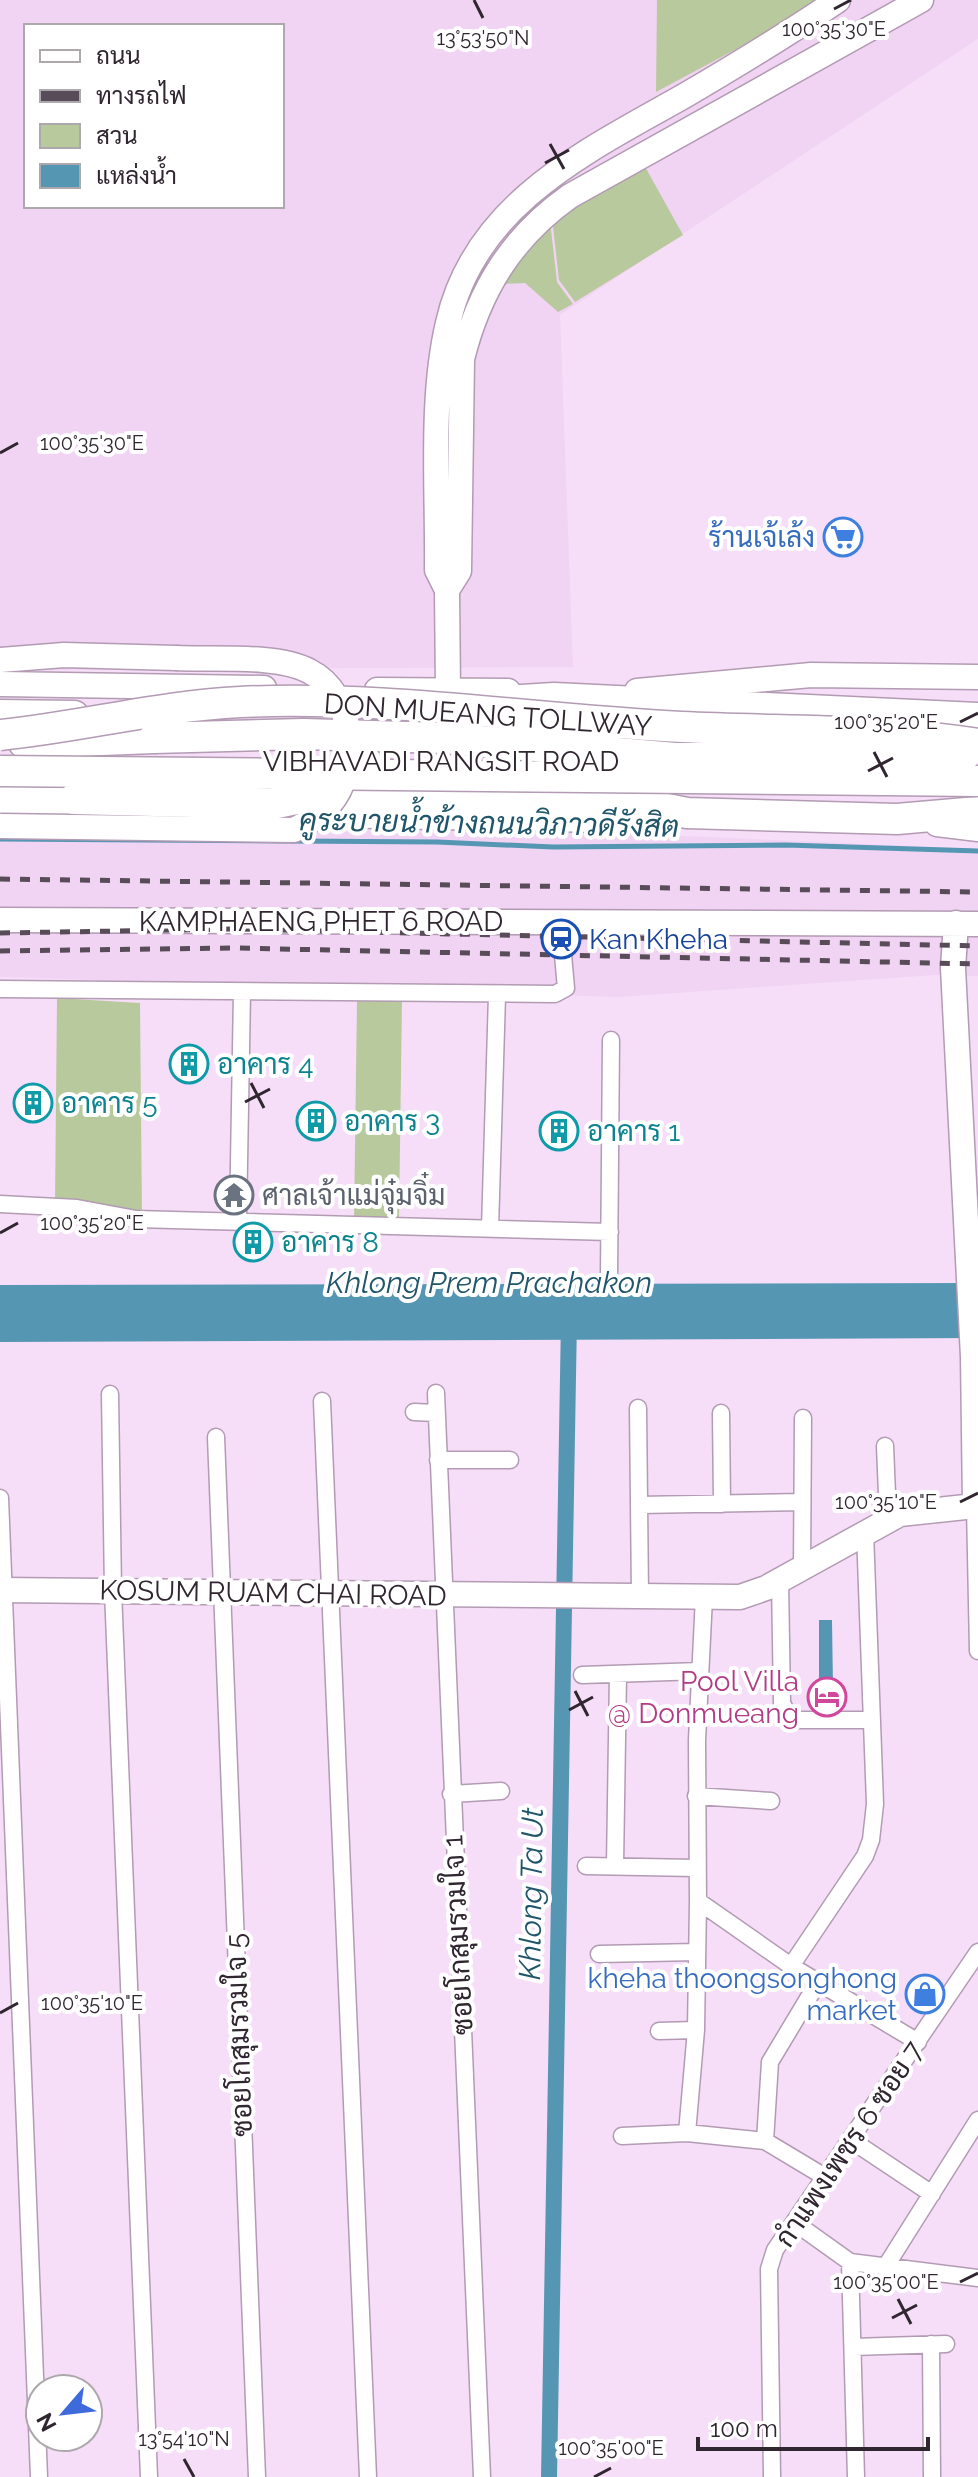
<svg xmlns="http://www.w3.org/2000/svg" width="978" height="2477" font-family="Raleway,Sarabun,sans-serif">
	<rect width="100%" height="100%" fill="#f6def8"/>
	<!-- built -->
	<path fill="#f1d3f3" fill-rule="evenodd" d="M 0,0 L 978,0 L 978,39 L 560,315 L 573,667 L 0,670 ZM 26,26 L 282,26 L 282,206 L 26,206 Z
		M 477,827 L 978,849 L 978,976 L 935,975 L 618,997 L 0,977 L 0,836 L 167,838 Z"/>
	<!-- green -->
	<path fill="#b9c99e" d="M 657,0 L 816,0 L 785,23 L 656,92 Z
		M 643,163 L 683,235 L 575,302 L 559,280 L 552,217 Z
		M 550,221 L 557,282 L 573,304 L 558,312 L 525,283 L 499,284 Z
		M 57,998 L 140,1003 L 142,1217 L 55,1202 Z
		M 357,999 L 402,999 L 399,1222 L 354,1222 Z"/>
	<!-- water -->
	<path fill="#5596b3" d="M 978,1283 L 978,1338 L 0,1342 L 0,1285 Z
		M 819,1620 L 832,1620 L 833,1688 L 819,1688 Z"/>
	<g fill="none" stroke-linecap="round" stroke-linejoin="round">
		<!-- stream -->
		<path stroke="#5596b3" stroke-width="5" d="M 0,839 L 437,842 L 553,847 L 786,845 L 978,851"/>
		<!-- canal -->
		<path stroke="#5596b3" stroke-width="16" d="M 549,2477 L 569,1319"/>
		<!-- street casing -->
		<g stroke="#b29bb3" stroke-width="19">
			<path id="street" d="M 0,989 L 555,994 L 566,988 L 560,922
				M 0,1204 L 77,1208 L 136,1219 L 610,1232
				M 238,1220 L 242,992
				M 490,1229 L 497,995
				M 609,1278 L 611,1040
				M 436,1393 L 482,2477
				M 110,1394 L 113,1591 L 149,2477
				M 322,1401 L 368,2477
				M 638,1408 L 640,1596
				M 414,1412 L 436,1413
				M 721,1413 L 722,1504
				M 216,1437 L 257,2477
				M 885,1446 L 888,1519
				M 438,1460 L 510,1460
				M 0,1498 L 39,2477
				M 639,1505 L 802,1502
				M 978,1506 L 975,1506 L 978,1651
				M 802,1568 L 803,1418
				M 780,1580 L 782,1703 L 787,1713 L 797,1720 L 872,1720
				M 704,1597 L 697,1740 L 698,1901 L 791,1966 L 918,2042
				M 582,1675 L 700,1671
				M 451,1794 L 501,1791
				M 696,1796 L 771,1801
				M 586,1866 L 696,1868
				M 615,1866 L 618,1674
				M 698,1901 L 696,2030 L 687,2133 L 765,2141 L 770,2062 L 818,1982
				M 599,1954 L 697,1952
				M 791,1966 L 865,1856 L 871,1840 L 875,1804 L 865,1532
				M 659,2031 L 696,2030
				M 622,2136 L 687,2133
				M 851,2140 L 932,2194
				M 765,2141 L 825,2177
				M 794,2222 L 850,2262 L 978,2278
				M 850,2262 L 856,2477
				M 886,2266 L 978,2120
				M 931,2344 L 932,2477
				M 853,2347 L 946,2344
				M 772,2477 L 769,2269 L 775,2250 L 978,1952"/>
		</g>
		<!-- secondary casing -->
		<g stroke="#b29bb3" stroke-width="27">
			<path id="secondary" d="M 447,590 L 459,571 L 462,359 C 479,290 512,237 570,196 L 921,0
				M 0,660 L 64,655 L 176,658
				M 0,684 L 264,688
				M 377,690 L 508,691
				M 448,691 L 447,590 L 437,570 C 438,491 430,399 448,323 C 475,203 587,151 684,96 C 737,65 788,34 838,0
				M 637,691 L 811,675 L 978,677
				M 0,809 L 97,811
				M 262,814 L 603,820 L 665,815
				M 937,824 L 978,829
				M 0,920 L 978,924
				M 0,1590 L 740,1597 L 766,1588 L 900,1514 L 975,1506 L 973,1357 L 953,968 L 956,923"/>
		</g>
		<!-- highway casing -->
		<g stroke="#b29bb3" stroke-width="33">
			<path id="highway" d="M 486,702 L 554,698 L 978,718
				M 0,715 L 74,716
				M 24,743 L 154,738
				M 0,787 L 106,787
				M 310,789 L 602,796 L 687,813 L 897,819 L 978,812"/>
		</g>
		<!-- street -->
		<use href="#street" stroke="#fff" stroke-width="16"/>
		<!-- secondary -->
		<use href="#secondary" stroke="#fff" stroke-width="24"/>
		<!-- highway -->
		<use href="#highway" stroke="#fff" stroke-width="30"/>
		<!-- rail -->
		<path stroke="#584c58" stroke-width="5" stroke-dasharray="10 10" stroke-linecap="butt" d="M 0,879 L 978,892
			M 0,933 L 236,929 L 978,946
			M 0,951 L 236,948 L 978,964"/>
		<!-- secondary-bridge casing -->
		<g stroke="#b29bb3" stroke-width="27" stroke-linecap="butt">
			<path id="secondary-bridge" d="M 0,826 L 294,830 C 307,823 320,817 329,805 C 361,769 355,694 309,671 C 277,654 213,660 176,658"/>
		</g>
		<!-- highway-bridge casing -->
		<g stroke="#b29bb3" stroke-width="33" stroke-linecap="butt">
			<path id="highway-bridge" d="M 0,735 C 80,727 159,706 240,702 C 388,695 535,720 682,727 C 781,732 880,728 978,744
				M 154,738 L 303,734 L 442,738 L 675,758 L 964,756
				M 0,771 L 978,781
				M 74,799 L 272,804 L 301,798 L 337,773"/>
		</g>
		<!-- secondary-bridge -->
		<use href="#secondary-bridge" stroke="#fff" stroke-width="24"/>
		<!-- highway-bridge -->
		<use href="#highway-bridge" stroke="#fff" stroke-width="30"/>
	</g>
	<!-- ticks -->
	<path fill="none" stroke="#2f262f" stroke-width="3" d="M 474,0 L 483,18M 834,9 L 851,0M 550,144 L 564,169M 545,163 L 569,150M 0,453 L 18,443M 960,722 L 978,713M 874,752 L 887,777M 868,771 L 893,758M 251,1083 L 264,1108M 245,1102 L 270,1089M 0,1233 L 18,1223M 960,1502 L 978,1493M 575,1691 L 588,1716M 569,1710 L 593,1697M 0,2013 L 18,2003M 960,2282 L 978,2273M 898,2299 L 911,2324M 892,2318 L 917,2305M 184,2459 L 194,2477M 594,2477 L 611,2468"/>
	<!-- icons -->
	<defs>
		<g id="supermarket-ring" transform="scale(2)"><circle r="9.5" fill="#fff" stroke="#3f7fe0" stroke-width="1.5"/><path d="M-6-5.5h2.5l.6 2H6L4.5 2H-2.5L-4.4-4H-6ZM-1.5 3.2a1.3 1.3 0 1 0 .1 0ZM3 3.2a1.3 1.3 0 1 0 .1 0Z" fill="#3f7fe0"/></g>
		<g id="station-ring" transform="scale(2)"><circle r="9.5" fill="#fff" stroke="#1a4fb4" stroke-width="1.5"/><path d="M-3-6H3Q5-6 5-4V2Q5 4 3 4L4.5 6H3L1.5 4h-3L-3 6H-4.5L-3 4Q-5 4-5 2V-4Q-5-6-3-6ZM-3.5-4v3h7v-3ZM-3.5 1v1.5H-2V1ZM2 1v1.5H3.5V1Z" fill="#1a4fb4"/></g>
		<g id="building-ring" transform="scale(2)"><circle r="9.5" fill="#fff" stroke="#0f9aa8" stroke-width="1.5"/><path d="M-4-6H4V6H1V3H-1V6H-4ZM-2.5-4.3h1.7v1.8h-1.7ZM.8-4.3h1.7v1.8H.8ZM-2.5-1h1.7V.8h-1.7ZM.8-1h1.7V.8H.8Z" fill="#0f9aa8"/></g>
		<g id="temple-ring" transform="scale(2)"><circle r="9.5" fill="#fff" stroke="#6b7280" stroke-width="1.5"/><path d="M0-6L5-2H3V0L6.5 2.5H4V6H1.5V3h-3V6H-4V2.5H-6.5L-3 0V-2H-5Z" fill="#6b7280"/></g>
		<g id="hotel-ring" transform="scale(2)"><circle r="9.5" fill="#fff" stroke="#d1479c" stroke-width="1.5"/><path d="M-6-4.5h1.5V1H6V5H4.5V3h-9V5H-6ZM-4 0a1.8 1.8 0 1 1 3.6 0ZM.5 0V-2.5h3Q6-2.5 6 0Z" fill="#d1479c"/></g>
		<g id="shop-ring" transform="scale(2)"><circle r="9.5" fill="#fff" stroke="#3f7fe0" stroke-width="1.5"/><path d="M-5-2.5h2.3a2.7 3.5 0 0 1 5.4 0H5L5.5 6h-11ZM-1.5-2.5h3a1.5 2.3 0 0 0-3 0Z" fill="#3f7fe0"/></g>
	</defs>
	<g fill-rule="evenodd">
		<use href="#supermarket-ring" x="843" y="537"/>
		<use href="#station-ring" x="561" y="939"/>
		<use href="#building-ring" x="189" y="1064"/>
		<use href="#building-ring" x="33" y="1103"/>
		<use href="#building-ring" x="316" y="1121"/>
		<use href="#building-ring" x="559" y="1131"/>
		<use href="#temple-ring" x="234" y="1195"/>
		<use href="#building-ring" x="253" y="1242"/>
		<use href="#hotel-ring" x="827" y="1697"/>
		<use href="#shop-ring" x="925" y="1994"/>
	</g>
	<g text-anchor="middle" dominant-baseline="central" stroke-width="8" stroke-linejoin="round" paint-order="stroke">
		<!-- shop labels -->
		<g font-size="28" fill="#366cbe" stroke="#fff" text-anchor="end">
			<text x="815" y="537">ร้านเจ้เล้ง</text>
			<text x="897" y="1978">kheha thoongsonghong<tspan x="897" dy="32">market</tspan></text>
		</g>
		<!-- street labels -->
		<g font-size="28" fill="#2f262f" stroke="#fff">
			<text transform="translate(488 715) rotate(4)">DON MUEANG TOLLWAY</text>
			<text x="441" y="761">VIBHAVADI RANGSIT ROAD</text>
			<text x="321" y="921">KAMPHAENG PHET 6 ROAD</text>
			<text transform="translate(273 1593) rotate(1)">KOSUM RUAM CHAI ROAD</text>
			<text transform="translate(458 1935) rotate(-93)">ซอยโกสุมรวมใจ 1</text>
			<text transform="translate(239 2035) rotate(-92)">ซอยโกสุมรวมใจ 5</text>
			<text transform="translate(849 2144) rotate(-56)">กำแพงเพชร 6 ซอย 7</text>
		</g>
		<!-- transit labels -->
		<g font-size="28" fill="#164399" stroke="#fff" text-anchor="start">
			<text x="589" y="939">Kan Kheha</text>
		</g>
		<!-- culture labels -->
		<g font-size="28" fill="#0d838f" stroke="#fff" text-anchor="start">
			<text x="217" y="1064">อาคาร 4</text>
			<text x="61" y="1103">อาคาร 5</text>
			<text x="344" y="1121">อาคาร 3</text>
			<text x="587" y="1131">อาคาร 1</text>
			<text x="281" y="1242">อาคาร 8</text>
		</g>
		<!-- worship labels -->
		<g font-size="28" fill="#5b616d" stroke="#fff" text-anchor="start">
			<text x="262" y="1195">ศาลเจ้าแม่จุ๋มจิ๋ม</text>
		</g>
		<!-- hotel labels -->
		<g font-size="28" fill="#b23c85" stroke="#fff" text-anchor="end">
			<text x="799" y="1681">Pool Villa<tspan x="799" dy="32">@ Donmueang</tspan></text>
		</g>
		<!-- water labels -->
		<g font-size="30" font-style="italic" fill="#20556a" stroke="#fff">
			<text transform="translate(489 823) rotate(1)">คูระบายน้ำข้างถนนวิภาวดีรังสิต</text>
			<text x="489" y="1282">Khlong Prem Prachakon</text>
			<text transform="translate(531 1894) rotate(-89)">Khlong Ta Ut</text>
		</g>
	</g>
	<g font-size="20" text-anchor="middle" fill="#2f262f" stroke="#fff" stroke-width="8" stroke-linejoin="round" paint-order="stroke">
		<text x="834" y="36">100°35'30"E</text>
		<text x="483" y="45">13°53'50"N</text>
		<text x="92" y="450">100°35'30"E</text>
		<text x="886" y="729">100°35'20"E</text>
		<text x="92" y="1230">100°35'20"E</text>
		<text x="886" y="1509">100°35'10"E</text>
		<text x="92" y="2010">100°35'10"E</text>
		<text x="886" y="2289">100°35'00"E</text>
		<text x="184" y="2446">13°54'10"N</text>
		<text x="611" y="2455">100°35'00"E</text>
	</g>
	<!-- legend -->
	<rect x="24" y="24" width="260" height="184" fill="#ffffff" stroke="#aca8ac" stroke-width="2"/>
	<rect x="40" y="50" width="40" height="12" fill="#ffffff" stroke="#aca8ac" stroke-width="2"/>
	<text x="96" y="64" font-size="24" fill="#2f262f">ถนน</text>
	<rect x="40" y="90" width="40" height="12" fill="#584c58" stroke="#aca8ac" stroke-width="2"/>
	<text x="96" y="104" font-size="24" fill="#2f262f">ทางรถไฟ</text>
	<rect x="40" y="124" width="40" height="24" fill="#b9c99e" stroke="#aca8ac" stroke-width="2"/>
	<text x="96" y="144" font-size="24" fill="#2f262f">สวน</text>
	<rect x="40" y="164" width="40" height="24" fill="#5596b3" stroke="#aca8ac" stroke-width="2"/>
	<text x="96" y="184" font-size="24" fill="#2f262f">แหล่งน้ำ</text>
	<!-- north arrow -->
	<g transform="translate(64 2413) rotate(242)"><circle r="38" fill="#ffffff" stroke="#aca8ac" stroke-width="2"/>
	<path d="M0-6L14 30L0 20L-14 30Z" fill="#3f6adb"/>
	<text y="-12" font-size="22" font-weight="bold" text-anchor="middle" fill="#2f262f">N</text>
	</g>
	<!-- scale -->
	<path d="M698 2437v12h230v-12" fill="none" stroke="#2f262f" stroke-width="4"/>
	<text x="710" y="2437" font-size="24" fill="#2f262f" stroke="#ffffff" stroke-width="6" paint-order="stroke">100 m</text>
</svg>
